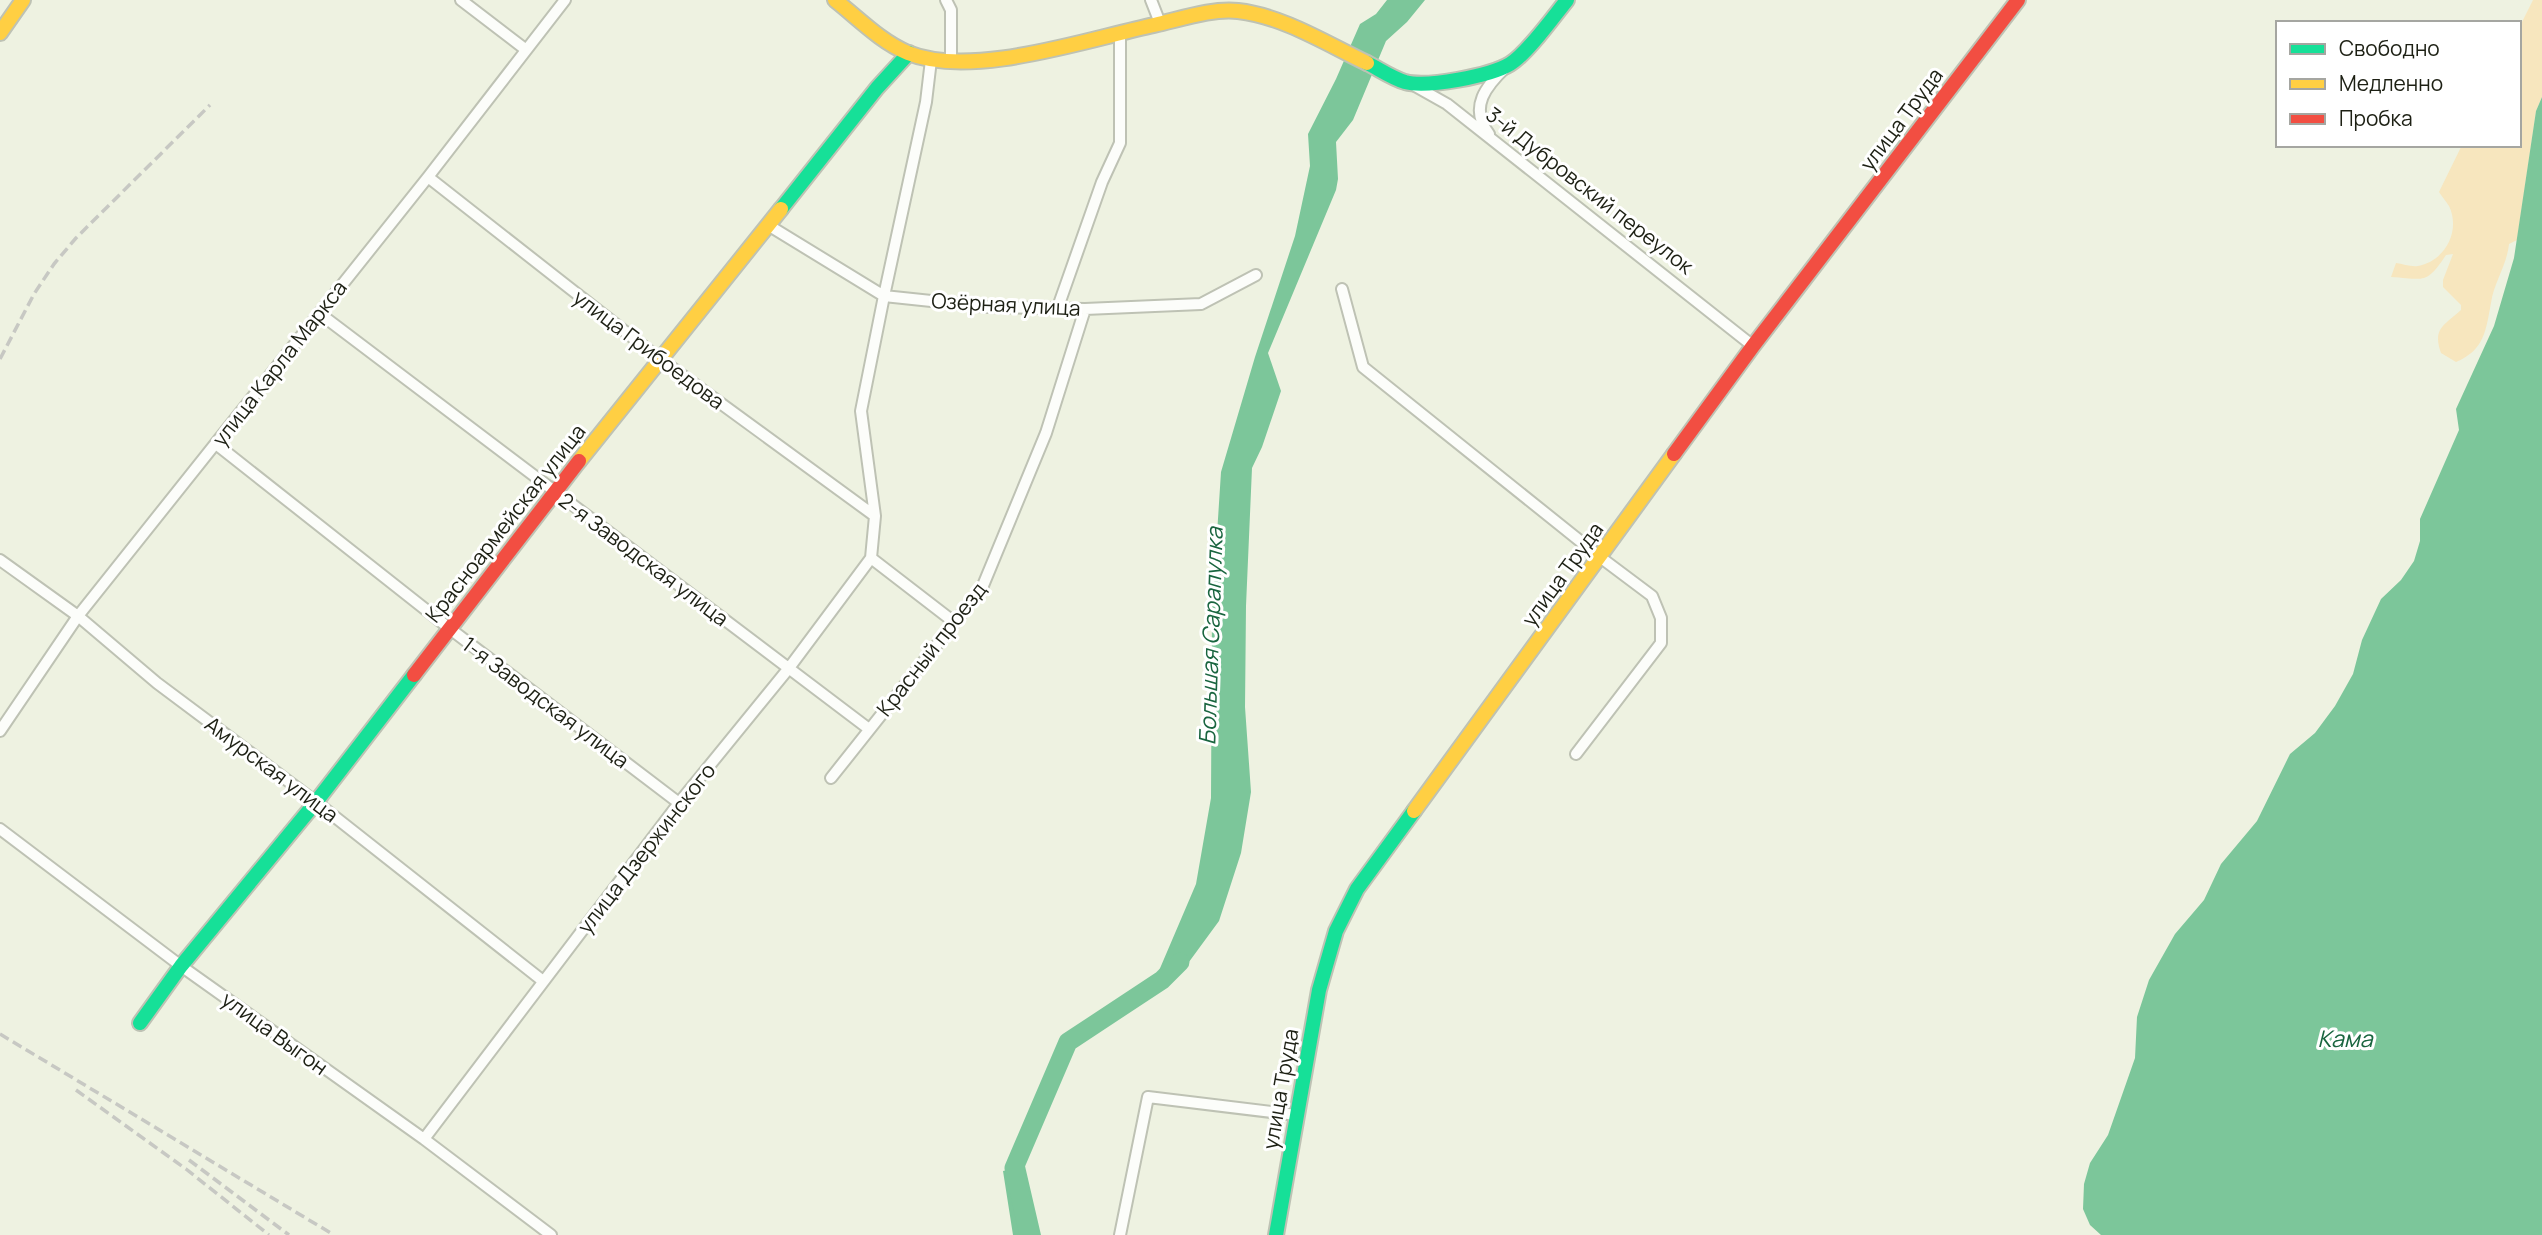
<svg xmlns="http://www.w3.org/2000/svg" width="2542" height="1235" font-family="Manrope,sans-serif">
	<rect width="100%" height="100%" fill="#eef2e1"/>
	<!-- green -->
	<path fill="#f7e6be" d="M 2533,0 L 2542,0 L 2542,97 L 2536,111 L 2517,240 L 2509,244 C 2507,265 2494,282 2491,303 C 2486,329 2485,350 2456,362 L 2441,353 C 2432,328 2445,325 2461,310 L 2461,305 L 2443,287 L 2443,280 L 2453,254 L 2446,255 C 2426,285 2425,279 2391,277 L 2396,263 C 2403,264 2411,267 2418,266 C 2445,261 2461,231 2449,206 C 2446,201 2442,197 2439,192 L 2462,145 L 2519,145 L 2519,28 Z"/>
	<!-- water -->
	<path fill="#7cc69a" d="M 1387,0 L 1425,0 L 1407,22 L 1386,41 L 1353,120 L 1336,142 L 1338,179 L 1336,190 L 1268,353 L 1281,391 L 1262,447 L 1252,468 L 1246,606 L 1245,707 L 1251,792 L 1241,853 L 1219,921 L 1186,966 L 1164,983 L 1158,973 L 1196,884 L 1211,798 L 1212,612 L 1221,472 L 1255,357 L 1295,236 L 1310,166 L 1308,134 L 1336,79 L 1360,24 L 1376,14 Z
		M 2542,97 L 2542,1235 L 2101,1235 L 2090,1225 L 2083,1209 L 2084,1184 L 2090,1163 L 2108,1135 L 2135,1058 L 2137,1017 L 2149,980 L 2175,934 L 2204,900 L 2221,864 L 2257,821 L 2290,754 L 2315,733 L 2335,706 L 2353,674 L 2362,640 L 2381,599 L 2401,580 L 2414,561 L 2420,541 L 2420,519 L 2459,430 L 2456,409 L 2494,326 L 2514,258 L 2536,111 Z
		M 1025,1166 L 1041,1235 L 1013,1235 L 1003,1171 Z"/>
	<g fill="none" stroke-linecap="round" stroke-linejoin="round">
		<!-- river -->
		<path stroke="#7cc69a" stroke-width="19" d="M 1029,1235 L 1014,1168 L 1068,1042 L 1162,980 L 1180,962"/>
		<!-- street casing -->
		<g stroke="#bec2b4" stroke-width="14">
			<path id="street" d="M 461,0 L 525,49
				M 946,0 L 951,10 L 951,61
				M 1151,0 L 1160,23
				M 1415,86 L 1447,104 L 1753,346
				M 1489,134 C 1468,107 1487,85 1506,67
				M 428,177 L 660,359 L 875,516
				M 768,225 L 884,296 L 988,307 L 1085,309 L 1201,304 L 1256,275
				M 1342,289 L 1363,367 L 1600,557 L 1652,596 L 1661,618 L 1661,643 L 1576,754
				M 1058,307 L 1102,182 L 1120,143 L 1120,32
				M 319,313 L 869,729
				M 216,444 L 449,628 L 679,803
				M 871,558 L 875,516 L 861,411 L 884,296 L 926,102 L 931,60
				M 871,558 L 954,622
				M 0,560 L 78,616 L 157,683 L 316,802 L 543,981
				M 0,731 L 78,616 L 428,177 L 565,0
				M 831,778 L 982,588 L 1046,433 L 1085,309
				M 0,829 L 181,966 L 424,1139 L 551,1235
				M 424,1139 L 679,803 L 789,668 L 871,558
				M 1120,1235 L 1148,1097 L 1296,1115"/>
		</g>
		<!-- fast casing -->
		<g stroke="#bec2b4" stroke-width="18">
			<path id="fast" d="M 1367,63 C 1379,69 1392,78 1405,82 C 1427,88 1490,76 1510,64 C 1527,54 1554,16 1567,0
				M 781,209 L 877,88 L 909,53
				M 140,1023 L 181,966 L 316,802 L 414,675
				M 1276,1235 L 1319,990 L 1336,931 L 1357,889 L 1414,811"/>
		</g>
		<!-- slow casing -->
		<g stroke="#bec2b4" stroke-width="18">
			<path id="slow" d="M 835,0 C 858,18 881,42 908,53 C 972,79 1088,39 1154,25 C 1181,19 1212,8 1238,11 C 1283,16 1327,44 1367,63
				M 0,33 L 23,0
				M 579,461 L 781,209
				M 1414,811 L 1674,454"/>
		</g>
		<!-- jam casing -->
		<g stroke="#bec2b4" stroke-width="18">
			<path id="jam" d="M 1674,454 L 1753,346 L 2018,0
				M 414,675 L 579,461"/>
		</g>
		<!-- street -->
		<use href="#street" stroke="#fcfdfa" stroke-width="10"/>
		<!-- fast -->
		<use href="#fast" stroke="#16e098" stroke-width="14"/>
		<!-- slow -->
		<use href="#slow" stroke="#ffcf43" stroke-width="14"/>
		<!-- jam -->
		<use href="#jam" stroke="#f24e42" stroke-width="14"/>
		<!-- rail -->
		<path stroke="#c7c8c3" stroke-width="3.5" stroke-dasharray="10 5" stroke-linecap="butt" d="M 0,359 L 34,294 L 54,264 L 76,238 L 210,105
			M 0,1034 L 334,1235
			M 76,1090 L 186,1169 L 269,1235
			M 189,1160 L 289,1235"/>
	</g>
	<g text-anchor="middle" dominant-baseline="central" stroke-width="6" stroke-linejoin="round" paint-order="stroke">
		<!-- street labels -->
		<g font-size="21" fill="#1d2014" stroke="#fff">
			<text transform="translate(1901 119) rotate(-53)">улица Труда</text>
			<text transform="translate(1590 190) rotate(38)">3-й Дубровский переулок</text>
			<text transform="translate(1006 304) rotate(3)">Озёрная улица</text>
			<text transform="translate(649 349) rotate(37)">улица Грибоедова</text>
			<text transform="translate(279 363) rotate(-52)">улица Карла Маркса</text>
			<text transform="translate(505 523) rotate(-52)">Красноармейская улица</text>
			<text transform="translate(644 559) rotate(37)">2-я Заводская улица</text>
			<text transform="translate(1562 574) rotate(-54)">улица Труда</text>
			<text transform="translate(931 649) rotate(-52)">Красный проезд</text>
			<text transform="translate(546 702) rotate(37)">1-я Заводская улица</text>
			<text transform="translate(272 769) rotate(37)">Амурская улица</text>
			<text transform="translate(646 848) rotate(-52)">улица Дзержинского</text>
			<text transform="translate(275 1033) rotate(36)">улица Выгон</text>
			<text transform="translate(1280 1089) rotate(-80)">улица Труда</text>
		</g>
		<!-- water labels -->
		<g font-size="23" font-style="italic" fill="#19653f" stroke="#fff">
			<text transform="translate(1210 636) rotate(-88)">Большая Сарапулка</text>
			<text x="2345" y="1038">Кама</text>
		</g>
	</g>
	<!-- legend -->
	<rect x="2276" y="21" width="245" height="126" fill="#ffffff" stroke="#a5a6a1" stroke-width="2"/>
	<rect x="2290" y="44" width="35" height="10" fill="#16e098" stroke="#a5a6a1" stroke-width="2"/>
	<text x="2339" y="56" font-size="21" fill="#1d2014">Свободно</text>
	<rect x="2290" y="79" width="35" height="10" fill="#ffcf43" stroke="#a5a6a1" stroke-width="2"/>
	<text x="2339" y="91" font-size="21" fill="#1d2014">Медленно</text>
	<rect x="2290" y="114" width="35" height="10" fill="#f24e42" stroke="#a5a6a1" stroke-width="2"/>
	<text x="2339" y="126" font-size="21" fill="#1d2014">Пробка</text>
</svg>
